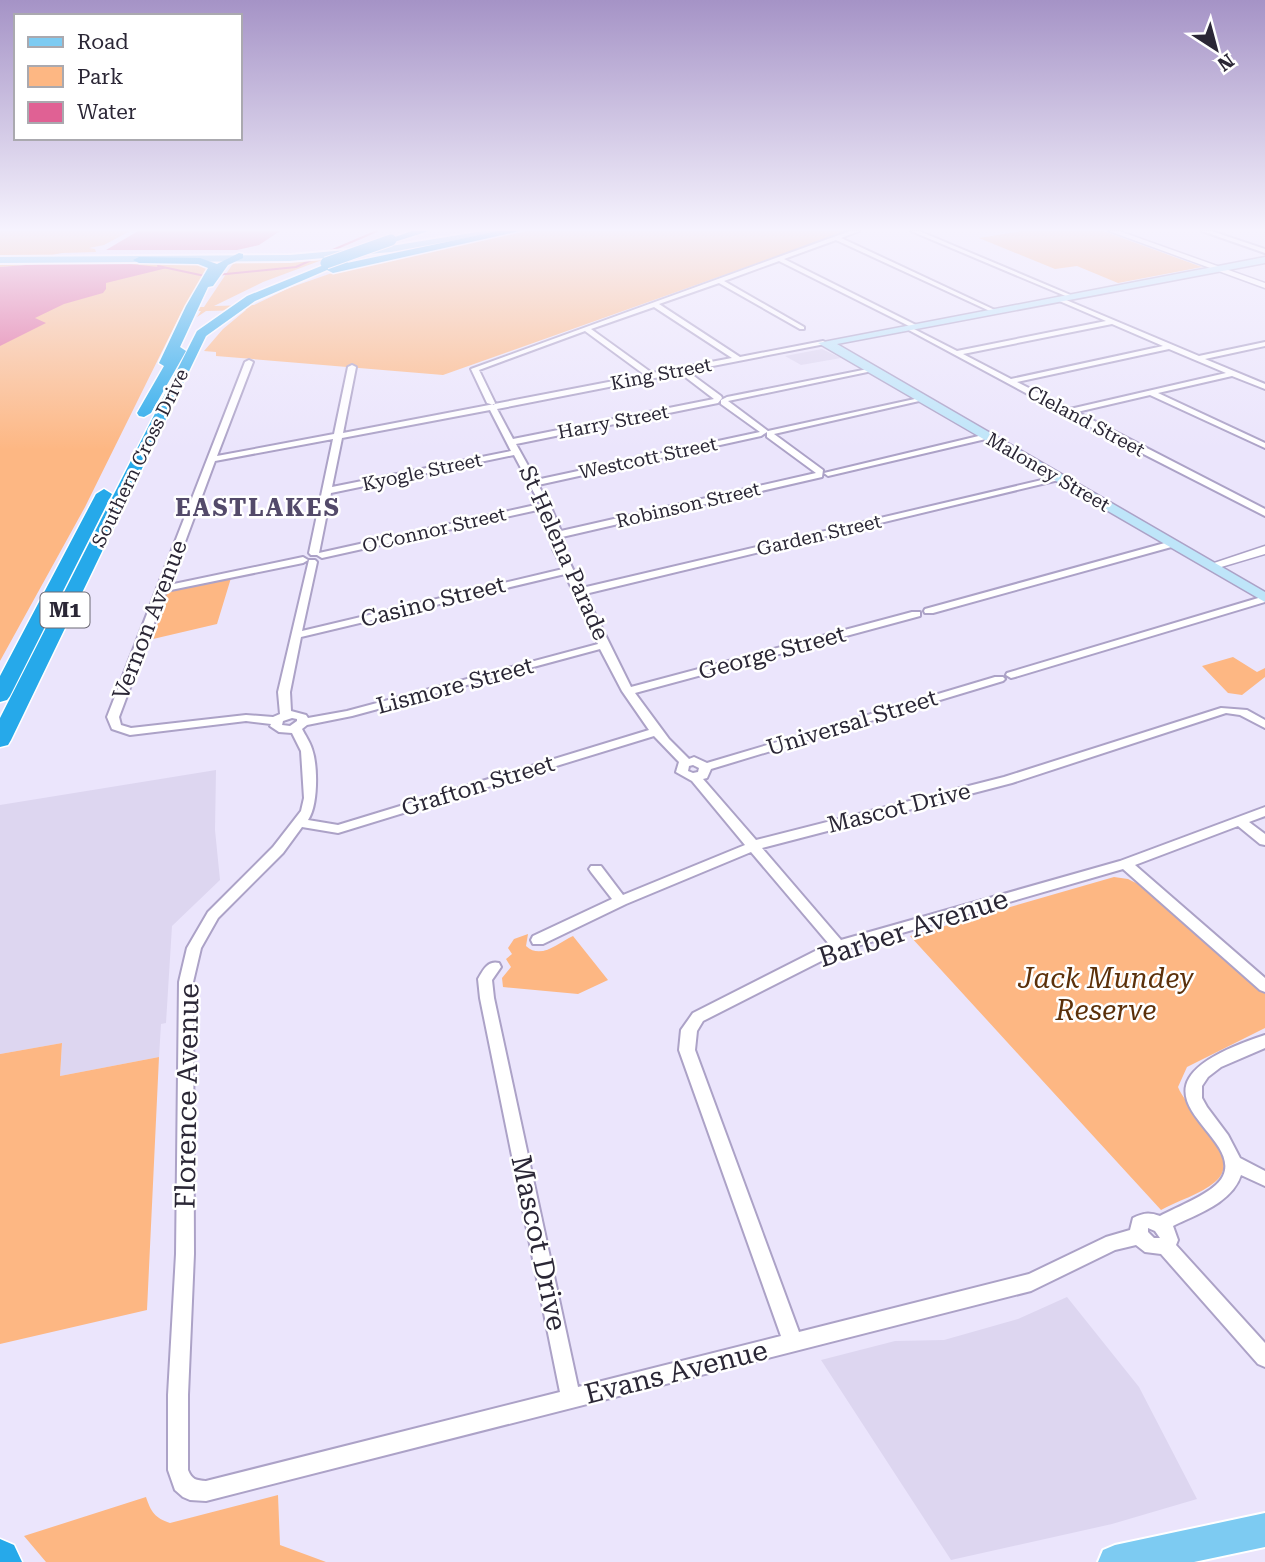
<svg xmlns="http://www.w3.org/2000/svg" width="1265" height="1562" font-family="'Roboto Serif',serif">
	<rect width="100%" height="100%" fill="#ebe5fc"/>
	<!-- built -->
	<path fill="#ddd6f0" d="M 822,349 L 841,358 L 801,365 L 785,356 Z
		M 216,770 L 215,830 L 220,880 L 172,926 L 166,1023 L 161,1024 L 159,1057 L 60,1076 L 62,1043 L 0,1054 L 0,805 Z
		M 1067,1297 L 1139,1387 L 1197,1499 L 1112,1524 L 951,1560 L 821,1360 L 895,1341 L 944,1340 L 1018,1319 Z"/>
	<!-- green -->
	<path fill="#fdb783" d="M 0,231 L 130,231 L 104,245 L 89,248 L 95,249 L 96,252 L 62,253 L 17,262 L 210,265 L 185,307 L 204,307 L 234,262 L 330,257 L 263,282 L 214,306 L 254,305 L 289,288 L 349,267 L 527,231 L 848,231 L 443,375 L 216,356 L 216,352 L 204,351 L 223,329 L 246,310 L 206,311 L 197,317 L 201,311 L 182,311 L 85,507 L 0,661 L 0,333 L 131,264 L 38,264 L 0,267 Z
		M 1022,231 L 1103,231 L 1202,267 L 1118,283 L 1077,266 L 1055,269 L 979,238 Z
		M 231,578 L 217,624 L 153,639 L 167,592 Z
		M 1233,657 L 1257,672 L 1265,668 L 1265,677 L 1242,695 L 1228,693 L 1202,666 Z
		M 1114,877 L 1128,879 L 1140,885 L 1265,994 L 1265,1028 L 1187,1067 L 1178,1087 C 1187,1111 1246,1157 1215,1182 C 1201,1194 1177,1201 1161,1210 L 910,936 Z
		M 528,934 L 526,946 C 541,960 558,943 573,936 L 608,980 L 578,994 L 503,987 L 502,978 L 511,967 L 506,959 L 512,954 L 508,948 L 514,939 Z
		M 62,1043 L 60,1076 L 159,1057 L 147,1310 L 0,1344 L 0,1054 Z
		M 278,1495 L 280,1545 L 326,1562 L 46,1562 L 24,1536 L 146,1497 C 151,1512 155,1518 170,1523 Z"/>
	<!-- water -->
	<path fill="#e06194" d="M 138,231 L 280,231 L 259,245 L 237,250 L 106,250 Z
		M 38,264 L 131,264 L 167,268 L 106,283 L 106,289 L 103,293 L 64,304 L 35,318 L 46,323 L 0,346 L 0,267 Z"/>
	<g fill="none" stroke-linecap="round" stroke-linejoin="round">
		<!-- stream -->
		<path stroke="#e06194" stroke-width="2" d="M 328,252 L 377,231
			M 158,266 L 205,276
			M 216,275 L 296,267 L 318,257"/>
		<!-- minor casing -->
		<g stroke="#aca2c7" stroke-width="4">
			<path id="minor" d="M 850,231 L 859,231 L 841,238 L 997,311 L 992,312 L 836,240 L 784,259 L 916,325 L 916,327 L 912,328 L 957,351 L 1106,321 L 1057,300 L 1057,298 L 1059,297 L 1199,356 L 1265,342 L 1265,346 L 1205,359 L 1265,384 L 1265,389 L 1232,376 L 1158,393 L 1265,443 L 1265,448 L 1150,395 L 1077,412 L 1265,509 L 1265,516 L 1065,414 L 905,328 L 909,326 L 779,261 L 724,281 L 804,327 L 804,329 L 800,329 L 719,283 L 659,304 L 740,357 L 823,341 L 825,342 L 825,344 L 687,371 L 721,396 L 722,398 L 718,403 L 516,444 L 536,480 L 760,432 L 721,404 L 721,400 L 727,397 L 873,368 L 877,370 L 728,401 L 768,431 L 924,397 L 928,399 L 774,434 L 823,470 L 822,477 L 562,537 L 563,549 L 582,588 L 1059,476 L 1063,479 L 585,594 L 631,687 L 912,612 L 920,612 L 920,616 L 635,693 L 669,739 L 689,759 L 694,757 L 707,763 L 995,677 L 1003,677 L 1005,679 L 1003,681 L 711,769 L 707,778 L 703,779 L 756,840 L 1004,777 L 1221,708 L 1247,710 L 1265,720 L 1265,728 L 1240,715 L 1226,713 L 1012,783 L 762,848 L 841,940 L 1120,861 L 1265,807 L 1265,816 L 1249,822 L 1265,834 L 1265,845 L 1260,844 L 1238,826 L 1135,865 L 1265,978 L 1265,992 L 1260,990 L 1123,869 L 843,950 L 703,1021 L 697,1031 L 695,1050 L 799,1332 L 1029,1274 L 1106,1237 L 1130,1230 L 1133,1218 C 1143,1213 1149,1212 1160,1216 C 1176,1207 1215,1193 1223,1176 C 1245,1131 1101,1089 1265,1035 L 1265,1048 L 1221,1067 L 1208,1077 L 1202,1086 L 1202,1098 L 1207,1107 L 1228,1135 L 1240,1158 L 1265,1171 L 1265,1186 L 1241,1175 C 1232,1203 1197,1214 1173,1226 L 1178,1240 L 1176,1245 L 1265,1343 L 1265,1367 L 1258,1364 L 1161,1254 L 1145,1252 L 1136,1245 L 1115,1250 L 1031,1291 L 206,1501 L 190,1500 L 183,1497 L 175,1490 L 168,1470 L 168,1395 L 176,1254 L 179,982 L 187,948 L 208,912 L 273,847 L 301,811 L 304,798 L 301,751 L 292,733 L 279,732 L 270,726 L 271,724 L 246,721 L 130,735 L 112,729 L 107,717 L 245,362 L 249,360 L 253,362 L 217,456 L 334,434 L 348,367 L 352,365 L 356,367 L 343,433 L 645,375 L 585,331 L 479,370 L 495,403 L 494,405 L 487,403 L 471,369 ZM 654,307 L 732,358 L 652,373 L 591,329 ZM 1112,324 L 1163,346 L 1011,379 L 963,354 ZM 1169,349 L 1226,373 L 1070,409 L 1017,382 ZM 680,373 L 714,399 L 513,439 L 497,409 ZM 490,410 L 511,451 L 332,487 L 342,438 ZM 767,432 L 767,437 L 816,473 L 561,531 L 550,505 L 538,485 L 761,436 ZM 333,439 L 309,553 L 311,555 L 317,555 L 322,558 L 542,509 L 551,526 L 553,549 L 563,569 L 302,631 L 317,562 L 315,560 L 309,560 L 278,692 L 280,714 L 273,717 L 246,715 L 131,728 L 121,725 L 119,717 L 166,591 L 303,563 L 308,560 L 303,557 L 169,585 L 215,461 ZM 514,455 L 540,504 L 319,553 L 331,493 ZM 565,574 L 598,644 L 347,711 L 308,718 L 306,715 L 291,711 L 290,692 L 301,637 ZM 600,649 L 622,691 L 649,730 L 338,825 L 308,820 C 318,806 318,766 312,749 C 310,742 305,735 302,729 L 307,725 L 352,716 ZM 292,718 L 297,719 L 297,721 L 290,726 L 282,725 L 283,721 ZM 654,736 L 679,762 L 676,772 L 692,781 L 745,845 L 623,895 L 601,866 L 591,866 L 589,869 L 591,872 L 612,899 L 533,936 L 531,940 L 533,944 L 543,944 L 626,904 L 751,852 L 829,944 L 693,1013 L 681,1030 L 679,1050 L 781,1336 L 578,1387 L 494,998 L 492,980 L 501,967 L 499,963 C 488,960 483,970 478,979 L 480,998 L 560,1392 L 206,1481 C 196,1480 192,1480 188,1470 L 188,1395 L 194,1254 L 193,982 L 201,948 L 218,918 L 283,853 L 302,827 L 338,833 ZM 693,765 L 699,768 L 698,772 L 693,773 L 688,771 L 689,766 ZM 1148,1228 L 1155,1231 L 1160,1238 L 1154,1238 L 1148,1232 Z
				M 911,231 L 919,231 L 1073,296 L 1068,297 Z
				M 1202,231 L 1211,231 L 1265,249 L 1265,253 Z
				M 987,434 L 990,434 L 990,438 L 828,476 L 824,473 Z
				M 1172,541 L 1177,544 L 1175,546 L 933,613 L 925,613 L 924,611 L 925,609 Z
				M 1265,596 L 1265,602 L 1015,677 L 1011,678 L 1006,675 L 1007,673 Z"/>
		</g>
		<!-- tertiary casing -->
		<g stroke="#aca2c7" stroke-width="3">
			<path id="tertiary" d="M 1109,231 L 1119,231 L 1265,283 L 1265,288 Z
				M 1265,546 L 1265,554 L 1211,570 L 1205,566 Z"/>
		</g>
		<!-- secondary casing -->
		<g stroke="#aca2c7" stroke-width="3">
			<path id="secondary" d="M 1265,257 L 1265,263 L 837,344 L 1265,592 L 1265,602 L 818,343 Z"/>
		</g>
		<!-- primary casing -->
		<g stroke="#fff" stroke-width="4">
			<path id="primary" d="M 484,231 L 505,231 L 391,252 L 290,261 L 0,263 L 0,257 L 290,255 L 391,246 Z
				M 1265,1513 L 1265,1547 L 1194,1562 L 1098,1562 L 1103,1550 L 1115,1545 Z"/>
		</g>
		<!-- motorway casing -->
		<g stroke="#fff" stroke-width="3">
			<path id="motorway" d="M 412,231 L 429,231 L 391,243 L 386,240 Z
				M 498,231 L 520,231 L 333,273 L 327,270 L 255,301 L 206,336 L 11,740 L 8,745 L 0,747 L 0,718 L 197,331 L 247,296 L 341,258 L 349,258 L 351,260 L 347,263 Z
				M 239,253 L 243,254 L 243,258 L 228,265 L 213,286 L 208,287 L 180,347 L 186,351 L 151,413 L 144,417 L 139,416 L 137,413 L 164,366 L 159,363 L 186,306 L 208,268 L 198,264 L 139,263 L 133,260 L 139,257 L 200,258 L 217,264 Z
				M 104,489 L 112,494 L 10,696 L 7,700 L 0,702 L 0,676 L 96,494 Z
				M 0,1539 L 14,1545 L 22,1562 L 0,1562 Z"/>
		</g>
		<!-- minor -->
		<use href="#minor" fill="#fff" fill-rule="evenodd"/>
		<!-- tertiary -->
		<use href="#tertiary" fill="#fff" fill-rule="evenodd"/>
		<!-- secondary -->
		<use href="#secondary" fill="#bee5f9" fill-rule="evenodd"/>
		<!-- primary -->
		<use href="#primary" fill="#7dcbf2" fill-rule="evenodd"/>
		<!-- motorway -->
		<use href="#motorway" fill="#26a9ea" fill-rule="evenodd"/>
		<!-- motorway-bridge casing -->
		<g stroke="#fff" stroke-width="13" stroke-linecap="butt">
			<path id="motorway-bridge" d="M 326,263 L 391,240"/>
		</g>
		<!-- motorway-bridge -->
		<use href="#motorway-bridge" stroke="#26a9ea" stroke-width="11"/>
	</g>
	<!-- sky -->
	<linearGradient id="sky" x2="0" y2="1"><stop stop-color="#a593c6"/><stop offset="0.51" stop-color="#f6f3fe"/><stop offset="1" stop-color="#f6f3fe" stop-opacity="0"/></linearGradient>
	<rect width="1265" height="450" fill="url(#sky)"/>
	<g text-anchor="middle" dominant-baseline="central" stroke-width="5" stroke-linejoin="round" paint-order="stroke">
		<!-- far-street labels -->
		<g font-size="19" fill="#2b2736" stroke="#fff">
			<text transform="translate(661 374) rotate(-11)">King Street</text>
			<text transform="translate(1086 421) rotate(28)">Cleland Street</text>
			<text transform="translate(613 422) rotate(-11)">Harry Street</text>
			<text transform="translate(140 458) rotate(-64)">Southern Cross Drive</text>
			<text transform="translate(648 458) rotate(-12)">Westcott Street</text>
			<text transform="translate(422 472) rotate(-12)">Kyogle Street</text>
			<text transform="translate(1048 472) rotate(30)">Maloney Street</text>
			<text transform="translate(688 505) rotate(-13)">Robinson Street</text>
			<text transform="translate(434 530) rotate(-13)">O'Connor Street</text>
			<text transform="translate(819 535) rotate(-13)">Garden Street</text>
		</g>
		<!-- shield labels -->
		<rect fill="#fff" stroke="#6b6872" stroke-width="2" x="40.5" y="592.5" width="49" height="35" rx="5"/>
		<g font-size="21" font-weight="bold" fill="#2b2736">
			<text x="65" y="610">M1</text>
		</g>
		<!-- street labels -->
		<g font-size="23" fill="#2b2736" stroke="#fff">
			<text transform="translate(564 553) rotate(66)">St Helena Parade</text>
			<text transform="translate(433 602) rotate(-14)">Casino Street</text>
			<text transform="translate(150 620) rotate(-69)">Vernon Avenue</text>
			<text transform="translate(772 653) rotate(-15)">George Street</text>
			<text transform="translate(455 686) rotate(-15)">Lismore Street</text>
			<text transform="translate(852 723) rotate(-17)">Universal Street</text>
			<text transform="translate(478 786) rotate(-17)">Grafton Street</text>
			<text transform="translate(899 808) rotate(-14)">Mascot Drive</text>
		</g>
		<!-- far-district labels -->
		<g font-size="24" font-weight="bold" letter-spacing="2" fill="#534a6a" stroke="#fff">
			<text x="258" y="508">EASTLAKES</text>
		</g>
		<!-- near-street labels -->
		<g font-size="28" fill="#2b2736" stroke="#fff">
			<text transform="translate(913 928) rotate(-18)">Barber Avenue</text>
			<text transform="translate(187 1096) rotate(-89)">Florence Avenue</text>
			<text transform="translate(539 1243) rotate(78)">Mascot Drive</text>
			<text transform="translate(676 1372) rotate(-14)">Evans Avenue</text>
		</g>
		<!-- near-park labels -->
		<g font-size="28" font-style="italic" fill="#5b300a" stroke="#fff">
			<text x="1106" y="978">Jack Mundey<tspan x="1106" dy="32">Reserve</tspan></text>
		</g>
	</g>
	<!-- legend -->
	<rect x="14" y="14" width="228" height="126" fill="#ffffff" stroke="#aaa9af" stroke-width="2"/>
	<rect x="28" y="37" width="35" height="10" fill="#7dcbf2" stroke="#aaa9af" stroke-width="2"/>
	<text x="77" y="49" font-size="21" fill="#2b2736">Road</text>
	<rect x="28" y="66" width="35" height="21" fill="#fdb783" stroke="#aaa9af" stroke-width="2"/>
	<text x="77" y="84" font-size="21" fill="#2b2736">Park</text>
	<rect x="28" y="102" width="35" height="21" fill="#e06194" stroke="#aaa9af" stroke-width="2"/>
	<text x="77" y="119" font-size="21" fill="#2b2736">Water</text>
	<!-- north arrow -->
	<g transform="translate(1216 49) rotate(144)" stroke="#ffffff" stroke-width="5" paint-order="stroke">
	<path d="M0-5L12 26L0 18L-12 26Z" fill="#2b2736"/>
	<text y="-10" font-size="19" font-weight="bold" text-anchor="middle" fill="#2b2736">N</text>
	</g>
</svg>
